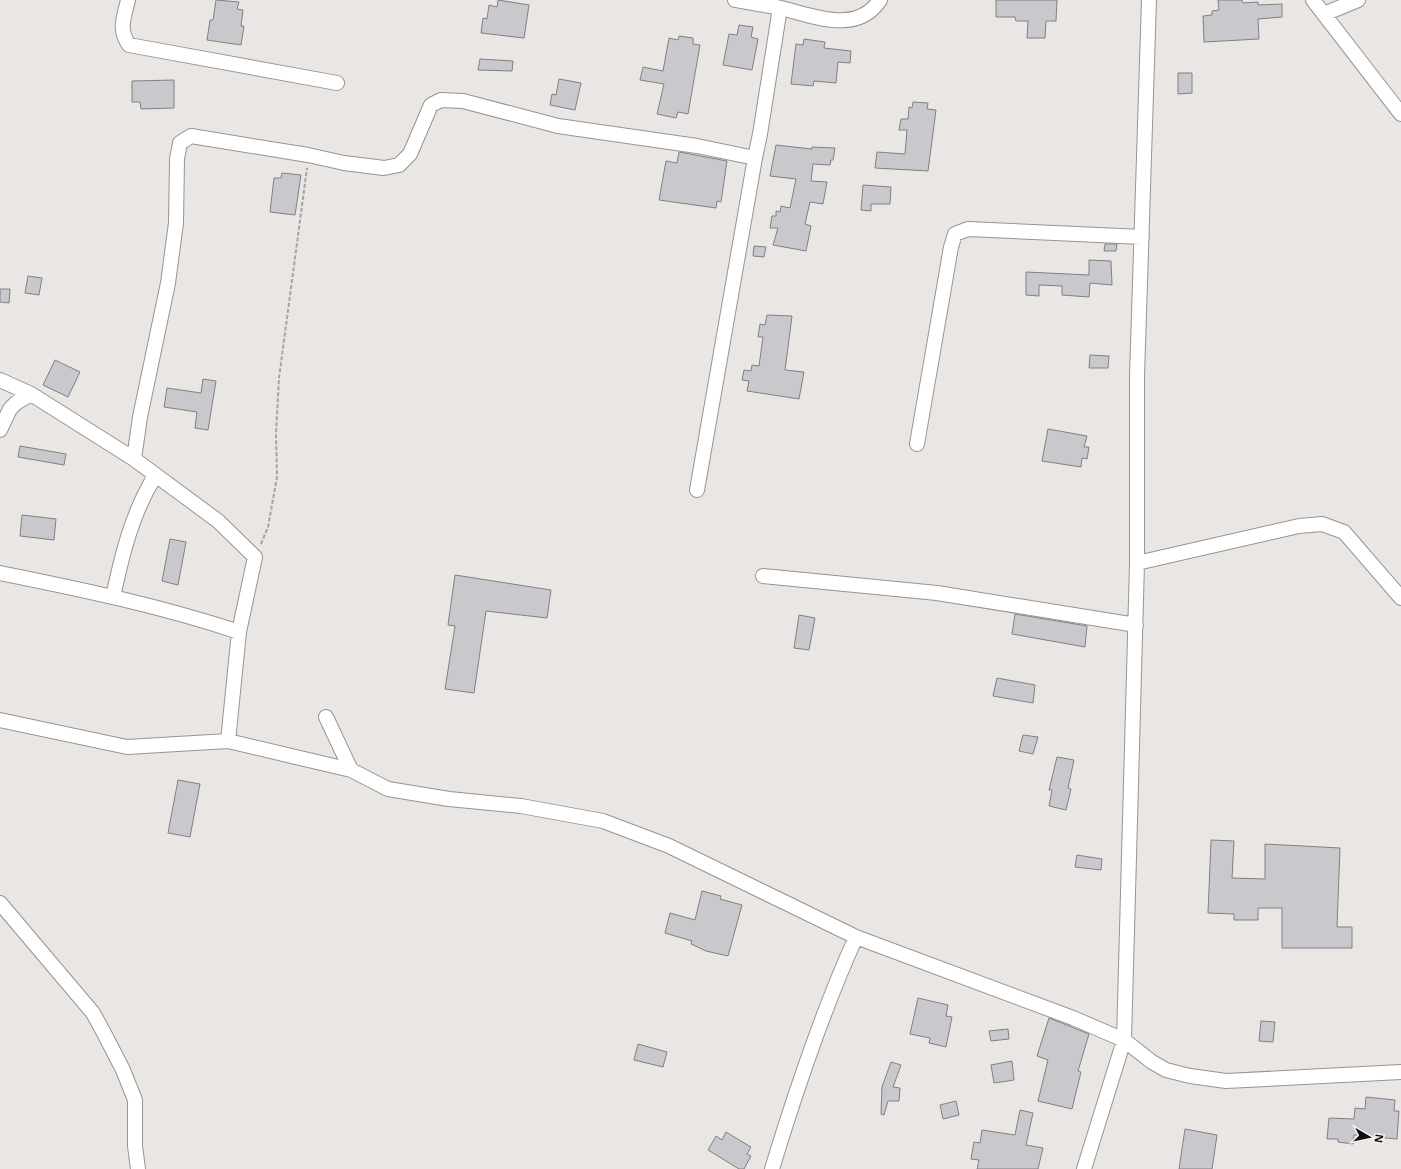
<svg xmlns="http://www.w3.org/2000/svg" width="1401" height="1169" font-family="'Noto Sans',sans-serif">
	<rect width="100%" height="100%" fill="#eae6e3"/>
	<!-- building -->
	<path fill="#c8c8cd" stroke="#808084" d="M 216,0 L 239,2 L 237,9 L 243,10 L 241,26 L 244,26 L 241,45 L 207,40 L 210,20 L 213,20 Z
		M 498,0 L 529,5 L 524,38 L 481,33 L 483,18 L 487,19 L 489,5 L 497,7 Z
		M 996,0 L 1057,0 L 1056,21 L 1046,21 L 1045,38 L 1027,38 L 1028,21 L 1016,21 L 1015,17 L 996,17 Z
		M 1218,0 L 1242,0 L 1243,3 L 1258,2 L 1258,5 L 1282,4 L 1282,17 L 1258,19 L 1259,39 L 1204,42 L 1203,16 L 1212,15 L 1212,11 L 1219,10 Z
		M 739,25 L 753,27 L 751,37 L 758,39 L 752,70 L 723,65 L 729,34 L 737,35 Z
		M 679,36 L 693,38 L 693,44 L 700,45 L 688,114 L 678,112 L 676,118 L 657,114 L 664,84 L 640,80 L 643,67 L 663,71 L 669,38 L 678,40 Z
		M 804,39 L 825,42 L 824,48 L 851,51 L 850,63 L 838,62 L 836,83 L 814,81 L 813,86 L 791,84 L 796,44 L 803,45 Z
		M 480,59 L 513,61 L 512,71 L 478,70 Z
		M 1178,73 L 1192,73 L 1192,93 L 1178,94 Z
		M 559,79 L 581,83 L 575,110 L 550,105 L 552,94 L 556,95 Z
		M 174,80 L 174,108 L 141,109 L 140,102 L 132,102 L 132,81 Z
		M 913,102 L 928,103 L 927,109 L 936,110 L 928,171 L 875,168 L 877,152 L 905,154 L 907,130 L 899,130 L 901,119 L 908,119 L 909,107 L 912,108 Z
		M 776,145 L 812,149 L 812,147 L 835,148 L 833,160 L 831,160 L 830,165 L 813,164 L 811,181 L 827,182 L 823,204 L 810,202 L 805,224 L 811,226 L 806,251 L 773,245 L 778,228 L 770,228 L 772,216 L 776,216 L 776,211 L 780,212 L 781,206 L 790,208 L 796,179 L 770,176 Z
		M 679,152 L 727,161 L 721,202 L 717,201 L 716,208 L 659,200 L 666,161 L 677,163 Z
		M 282,173 L 301,175 L 295,215 L 270,212 L 274,178 L 281,178 Z
		M 863,185 L 891,187 L 890,204 L 871,204 L 871,211 L 861,210 Z
		M 1105,244 L 1117,244 L 1116,251 L 1104,251 Z
		M 754,246 L 766,247 L 764,257 L 753,256 Z
		M 1089,260 L 1111,261 L 1112,285 L 1090,283 L 1089,297 L 1062,295 L 1062,286 L 1039,285 L 1039,296 L 1026,295 L 1026,272 L 1089,275 Z
		M 28,276 L 42,278 L 39,295 L 25,293 Z
		M 0,289 L 10,289 L 9,303 L 0,302 Z
		M 767,315 L 792,316 L 785,370 L 804,372 L 799,399 L 747,391 L 749,381 L 742,380 L 744,370 L 751,371 L 752,365 L 759,366 L 763,337 L 758,337 L 760,324 L 765,325 Z
		M 1090,355 L 1109,356 L 1108,368 L 1089,368 Z
		M 55,360 L 80,372 L 68,397 L 43,385 Z
		M 203,379 L 216,381 L 208,430 L 195,428 L 197,412 L 164,407 L 167,388 L 201,393 Z
		M 1048,429 L 1087,436 L 1084,447 L 1089,447 L 1087,459 L 1082,458 L 1081,467 L 1042,461 Z
		M 20,446 L 66,454 L 64,465 L 18,457 Z
		M 22,515 L 56,519 L 54,540 L 20,536 Z
		M 170,539 L 186,542 L 178,585 L 162,581 Z
		M 455,575 L 551,590 L 547,618 L 486,611 L 474,693 L 445,689 L 455,626 L 448,625 Z
		M 1015,614 L 1087,626 L 1085,647 L 1012,634 Z
		M 799,615 L 815,618 L 809,650 L 794,648 Z
		M 997,678 L 1035,685 L 1033,703 L 993,696 Z
		M 1023,735 L 1038,737 L 1033,754 L 1019,751 Z
		M 1057,757 L 1074,760 L 1068,788 L 1071,789 L 1066,810 L 1049,806 L 1052,790 L 1049,790 Z
		M 178,780 L 200,784 L 190,837 L 168,833 Z
		M 1211,840 L 1234,841 L 1232,878 L 1265,879 L 1265,844 L 1340,848 L 1337,927 L 1352,927 L 1352,948 L 1282,948 L 1282,908 L 1258,908 L 1258,920 L 1234,920 L 1234,914 L 1208,913 Z
		M 1077,855 L 1102,859 L 1101,870 L 1075,867 Z
		M 702,891 L 721,896 L 720,899 L 742,905 L 728,956 L 706,951 L 691,944 L 692,941 L 665,933 L 670,913 L 695,920 Z
		M 918,998 L 948,1005 L 946,1016 L 952,1017 L 946,1047 L 929,1043 L 930,1038 L 910,1034 Z
		M 1049,1018 L 1089,1034 L 1078,1071 L 1081,1072 L 1072,1109 L 1038,1101 L 1048,1060 L 1037,1056 Z
		M 1261,1021 L 1275,1022 L 1273,1042 L 1259,1041 Z
		M 1008,1029 L 1009,1039 L 991,1041 L 989,1031 Z
		M 638,1044 L 667,1052 L 663,1067 L 634,1060 Z
		M 1012,1061 L 1014,1080 L 994,1083 L 991,1065 Z
		M 891,1062 L 901,1065 L 893,1087 L 900,1088 L 899,1101 L 888,1101 L 884,1115 L 881,1114 L 882,1087 Z
		M 1366,1097 L 1395,1100 L 1394,1111 L 1399,1111 L 1397,1139 L 1354,1135 L 1353,1144 L 1338,1142 L 1338,1139 L 1327,1139 L 1329,1118 L 1354,1119 L 1355,1108 L 1365,1109 Z
		M 956,1101 L 959,1115 L 943,1119 L 940,1105 Z
		M 1020,1110 L 1033,1113 L 1026,1145 L 1043,1148 L 1038,1169 L 977,1169 L 979,1160 L 971,1159 L 974,1142 L 980,1143 L 982,1130 L 1015,1135 Z
		M 1185,1129 L 1217,1135 L 1212,1169 L 1179,1169 Z
		M 726,1132 L 751,1147 L 747,1154 L 751,1156 L 744,1169 L 739,1169 L 708,1150 L 716,1136 L 722,1140 Z"/>
	<g fill="none" stroke-linecap="round" stroke-linejoin="round">
		<!-- street casing -->
		<g stroke="#989491" stroke-width="16">
			<path id="street" d="M 128,0 C 124,18 118,29 129,45 L 337,83
				M 735,0 C 750,3 766,5 781,8 C 814,16 857,35 880,0
				M 1313,0 L 1401,114
				M 1324,14 L 1358,0
				M 0,380 L 31,394 L 134,459 L 218,521 L 255,557 L 239,632 L 228,741
				M 0,430 L 10,409 L 16,403 L 31,394
				M 917,444 L 951,247 L 955,234 L 968,229 L 1142,237
				M 134,459 L 140,417 L 168,283 L 176,223 L 177,159 L 180,143 L 191,136 L 308,155 L 344,163 L 384,168 L 399,165 L 410,154 L 431,105 L 441,100 L 463,101 L 558,126 L 697,146 L 755,158 L 760,134 L 780,8
				M 697,490 L 755,158
				M 1137,563 L 1299,526 L 1322,524 L 1344,532 L 1401,598
				M 0,573 C 80,589 161,606 239,632
				M 763,576 L 937,593 L 1136,625
				M 113,597 C 122,555 132,513 155,476
				M 326,717 L 351,770
				M 0,720 L 127,747 L 228,741 L 351,770 L 388,789 L 449,799 L 521,806 L 603,821 L 669,846 L 856,937 L 1073,1018 L 1124,1040 L 1152,1062 L 1166,1070 L 1190,1076 L 1226,1081 L 1401,1072
				M 0,903 L 93,1013 L 105,1035 L 123,1070 L 135,1100 L 135,1146 L 138,1169
				M 772,1169 C 796,1090 822,1012 856,937
				M 1084,1169 L 1124,1040 L 1137,563 L 1137,376 L 1149,0"/>
		</g>
		<!-- path -->
		<path stroke="#a6a3a0" stroke-width="2" stroke-dasharray="4 2" stroke-linecap="butt" d="M 261,544 L 268,527 L 277,477 L 276,434 L 279,378 L 307,168"/>
		<!-- street -->
		<use href="#street" stroke="#fff" stroke-width="14"/>
	</g>
	<!-- north arrow -->
	<g transform="translate(1369 1137) rotate(99)" stroke="#f7f3f0" stroke-width="3" paint-order="stroke">
	<path d="M0-3L7 15L0 10L-7 15Z" fill="#11100f"/>
	<text y="-6" font-size="11" font-weight="bold" text-anchor="middle" fill="#11100f">N</text>
	</g>
</svg>
